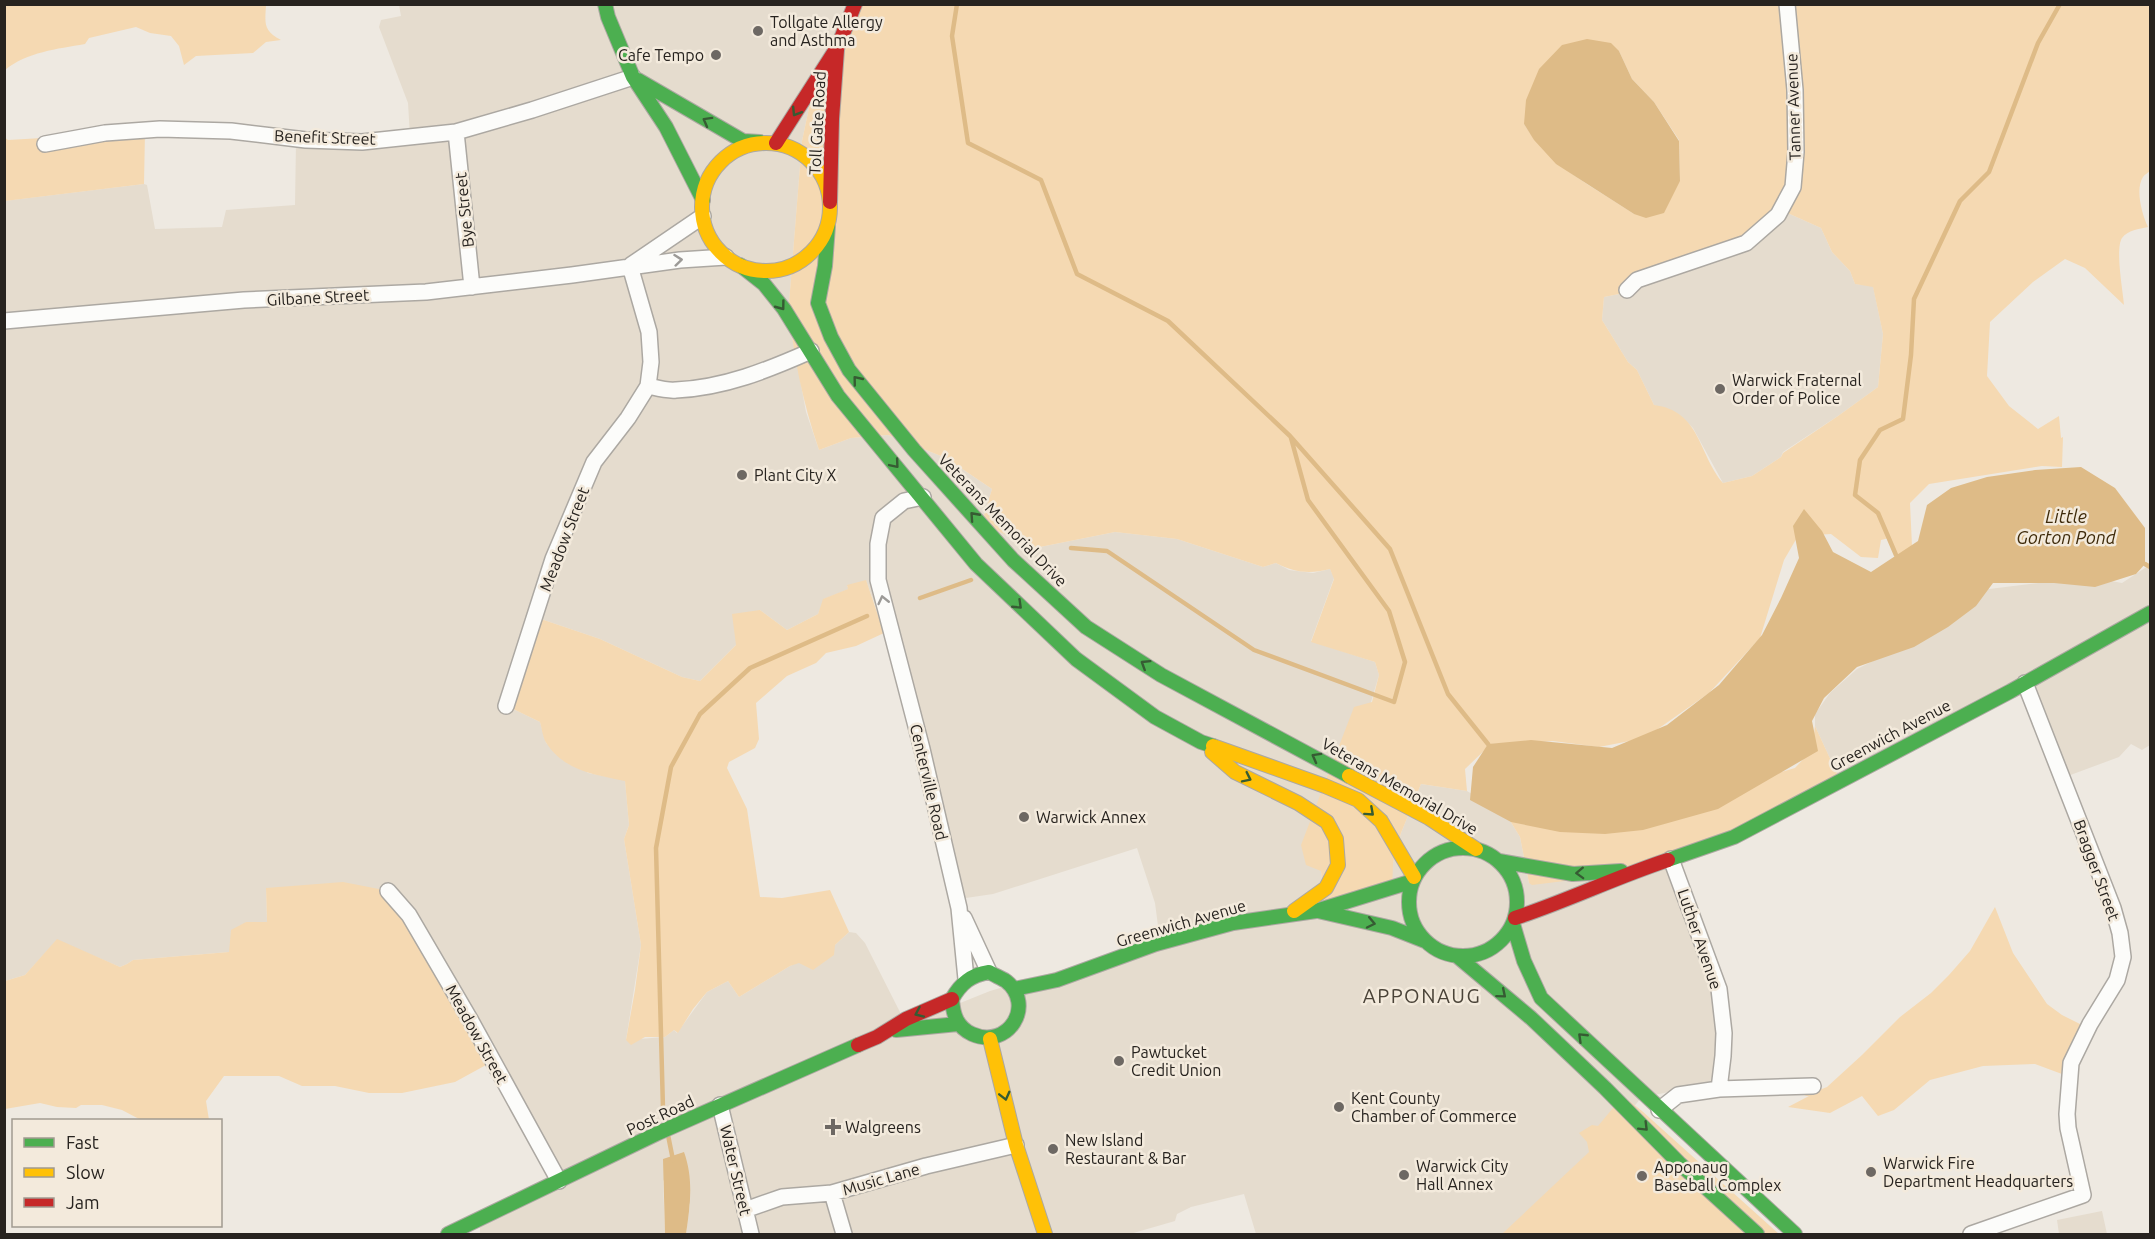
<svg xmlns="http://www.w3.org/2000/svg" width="2155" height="1239" font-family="Ubuntu,sans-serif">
	<rect width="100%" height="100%" fill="#eee9e1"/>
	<!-- built -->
	<path fill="#e5dcce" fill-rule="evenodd" d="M 399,5 L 848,5 L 810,103 L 802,141 L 789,303 L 790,325 L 806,412 L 819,450 L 851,438 L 888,435 L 946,458 L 992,489 L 984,515 L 1035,548 L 1115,532 L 1177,539 L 1263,567 L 1276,563 L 1289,570 L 1313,573 L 1330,569 L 1334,578 L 1311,641 L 1375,662 L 1379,675 L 1321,871 L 1325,906 L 1393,863 L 1401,833 L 1421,784 L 1467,791 L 1506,814 L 1520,837 L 1529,883 L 1674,861 L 1722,990 L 1716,1079 L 1710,1083 L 1641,1098 L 1591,1159 L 1514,1234 L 1256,1234 L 1244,1194 L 1191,1207 L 1177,1214 L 1175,1221 L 1130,1234 L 686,1234 L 690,1204 L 663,1180 L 665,1234 L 480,1234 L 480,1221 L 552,1183 L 486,1065 L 485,1058 L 266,888 L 267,922 L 246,922 L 229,952 L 133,960 L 127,964 L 120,967 L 57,940 L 25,975 L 5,981 L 4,201 L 144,184 L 147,185 L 155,229 L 222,227 L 226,210 L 295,205 L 296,142 L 410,136 L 408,103 L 379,27 L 381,20 L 401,16 ZM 866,581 L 883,626 L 959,899 L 993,894 L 1137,848 L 1155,903 L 1160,941 L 990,991 L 908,1024 L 905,1022 L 865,943 L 856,933 L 849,932 L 835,945 L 790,966 L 739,997 L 728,981 L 707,992 L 677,1033 L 674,1030 L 665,1037 L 626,1040 L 641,945 L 624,839 L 629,825 L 625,780 L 588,773 L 546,743 L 540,722 L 507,706 L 535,617 L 600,639 L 682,677 L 700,681 L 736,645 L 760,610 L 787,630 L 818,614 L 824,599 L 849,589 L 847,586 Z
		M 1783,211 L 1821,228 L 1832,252 L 1850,271 L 1855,284 L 1873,286 L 1883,334 L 1878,387 L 1838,416 L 1783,452 L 1781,457 L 1752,476 L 1723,483 L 1693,428 L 1683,418 L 1654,405 L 1637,370 L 1628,362 L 1602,320 L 1604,297 L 1624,293 Z
		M 2148,566 L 2150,568 L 2150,745 L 2142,750 L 2131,744 L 2119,757 L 2065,777 L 2027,686 L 1840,780 L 1815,726 L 1815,714 L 1830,693 L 1857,669 L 1951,622 L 1981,590 L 2089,577 L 2122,583 Z
		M 2102,1211 L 2107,1234 L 2059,1234 L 2057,1220 Z"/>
	<!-- green -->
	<path fill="#f5d9b2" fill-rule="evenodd" d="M 5,4 L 266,5 C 265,24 263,30 281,40 L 266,42 L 253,53 L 196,56 L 184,65 L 179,46 L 171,36 L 150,33 L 136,27 L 89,38 L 85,44 C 57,49 27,52 5,70 Z
		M 848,5 L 2150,5 L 2150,171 C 2148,173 2145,174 2143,177 C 2135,189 2142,215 2148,227 C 2139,229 2128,230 2122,238 C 2115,249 2123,291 2124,305 L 2085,268 L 2065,259 L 2033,282 L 1990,322 L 1987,376 L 2009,406 L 2038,429 L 2059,416 L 2061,438 L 2063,437 L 2062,467 L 2042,466 L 1929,484 L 1910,503 L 1912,546 L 1899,556 L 1889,538 L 1881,540 L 1878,558 L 1861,557 L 1831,534 L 1798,536 L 1784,560 L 1760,638 L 1709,693 L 1645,738 L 1599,747 L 1553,741 L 1491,744 L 1465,769 L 1467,791 L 1421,784 L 1401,833 L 1393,863 L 1392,892 L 1325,906 L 1321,871 L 1306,865 L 1301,845 L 1354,707 L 1372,702 L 1379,675 L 1375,662 L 1311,642 L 1334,579 L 1330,569 C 1310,574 1295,573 1276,563 L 1263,567 L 1177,539 L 1115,532 L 1035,548 L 989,527 L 984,515 L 992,489 L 946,458 L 888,435 L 851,438 L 819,450 C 803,403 792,353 789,303 L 802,141 L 810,103 ZM 1619,51 L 1632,79 L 1654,102 L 1679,140 L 1680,181 L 1634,214 C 1594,187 1550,167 1524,124 ZM 1783,211 L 1821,228 L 1832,252 L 1850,271 L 1855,284 L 1873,287 L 1883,334 L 1878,387 L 1838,416 L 1783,453 L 1781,457 L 1752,476 L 1723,483 C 1698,454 1701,411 1654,405 L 1637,370 L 1628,362 L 1602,320 L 1604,297 L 1624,293 L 1742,246 Z
		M 145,132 L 144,184 L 5,201 L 4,137 L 8,140 Z
		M 866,580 L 884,633 L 856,646 L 826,653 L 816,663 L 787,676 L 756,703 L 759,739 L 755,748 L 729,762 L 727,768 L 747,809 L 760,897 L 782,898 L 830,890 L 849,932 L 835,945 L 834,955 L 813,970 L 799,963 L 790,966 L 739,997 L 728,981 L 707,992 L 693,1009 L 678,1033 L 674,1030 L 665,1037 L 645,1037 L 631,1045 L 626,1040 L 635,990 L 641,945 L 624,839 L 629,825 L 625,781 C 596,775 565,771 547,744 C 543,739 542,729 540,722 L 507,706 L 535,617 L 600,639 L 682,677 L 700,681 L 736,645 L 732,614 L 760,610 L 787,630 L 818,614 L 823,599 L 848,589 L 847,585 Z
		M 1815,726 L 1840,780 L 1734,839 L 1581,879 L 1532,885 L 1529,883 L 1520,837 L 1506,814 L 1745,783 L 1795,768 L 1812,750 Z
		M 343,882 L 389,891 L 485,1058 L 486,1065 L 455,1082 L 402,1093 L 369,1093 L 335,1086 L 302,1086 L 279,1076 L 224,1076 L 206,1101 L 209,1120 L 141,1120 L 122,1110 L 102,1105 L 81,1105 L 76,1108 L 57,1107 L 40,1103 L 5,1109 L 5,981 L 25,975 L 57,939 L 120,967 L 127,964 L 133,960 L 229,952 L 231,930 L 246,922 L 267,922 L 266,888 Z
		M 1995,907 L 2013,953 L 2047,1004 L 2062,1015 L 2088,1028 L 2070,1077 L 2035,1064 L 1983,1066 L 1930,1080 L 1894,1110 L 1878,1116 L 1862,1096 L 1830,1113 L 1788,1107 L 1809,1096 L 1804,1096 L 1827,1087 L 1862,1055 L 1900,1017 L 1931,993 L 1949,975 L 1970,951 Z
		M 1623,1096 L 1642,1111 L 1779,1234 L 1502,1234 L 1589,1152 L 1587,1142 L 1579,1133 L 1592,1125 L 1598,1126 Z"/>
	<!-- water -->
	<path fill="#debb87" d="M 1587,39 L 1611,43 L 1619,51 L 1632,79 L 1654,102 L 1679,141 L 1680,181 L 1664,213 L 1646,218 L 1634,214 L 1556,164 L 1534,140 L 1524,124 L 1526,100 L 1539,69 L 1562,45 Z
		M 2081,467 L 2115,488 L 2145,528 L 2145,564 L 2136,574 L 2095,587 L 2054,583 L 1993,583 L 1976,606 L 1948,627 L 1914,647 L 1857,667 L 1824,698 L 1812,721 L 1818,751 L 1718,809 L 1643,830 L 1605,834 L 1560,832 L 1511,822 L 1470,800 L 1473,767 L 1488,744 L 1531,740 L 1612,748 L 1667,725 L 1719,685 L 1762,635 L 1781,598 L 1799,558 L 1793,526 L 1804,509 L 1822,531 L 1833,552 L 1871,572 L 1918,541 L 1927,505 L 1951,488 L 1987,477 L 2035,470 Z
		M 684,1152 C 694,1180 690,1206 686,1234 L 665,1234 L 663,1159 Z"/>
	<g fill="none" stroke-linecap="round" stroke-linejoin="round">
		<!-- stream -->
		<path stroke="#debb87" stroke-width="4.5" d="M 957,4 L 952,36 L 968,143 L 1041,180 L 1077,274 L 1168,321 L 1290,436 L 1390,549 L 1448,694 L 1488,744
			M 1071,548 L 1107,551 L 1254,650 L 1394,702 L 1405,662 L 1389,611 L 1308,500 L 1291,438
			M 1896,555 L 1878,513 L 1855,495 L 1860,460 L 1880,430 L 1903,419 L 1911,355 L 1914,299 L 1960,201 L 1989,172 L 2038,43 L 2060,4
			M 2145,564 L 2150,567
			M 920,598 L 971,580
			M 665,1121 L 663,1109 L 656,848 L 671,767 L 700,714 L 750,668 L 867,616
			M 668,1135 L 673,1160"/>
		<!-- street casing -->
		<g stroke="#aca8a2" stroke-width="18">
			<path id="street" d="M 456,132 L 472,287
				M 45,144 L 105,133 L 160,129 L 231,131 L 306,140 L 362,142 L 456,132 L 532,110 L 633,77
				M 631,265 L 703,216
				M 1627,290 L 1637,280 L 1746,243 L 1778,215 L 1793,187 L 1796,152 L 1795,90 L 1787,4
				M 4,321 L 244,300 L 426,292 L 572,275 L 680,260 L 726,257
				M 648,386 C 657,388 667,391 676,390 C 724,388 768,370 811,351
				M 923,497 L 904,501 L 883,518 L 878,544 L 878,580 L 922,749 L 959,908 L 966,979
				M 506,706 L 553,559 L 594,462 L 628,418 L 648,386 L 651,362 L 649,332 L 630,266
				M 388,891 L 409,915 L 471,1021 L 559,1181
				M 964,918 L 989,972
				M 1719,1089 L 1813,1086
				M 720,1105 L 751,1234
				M 1659,1110 L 1678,1095 L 1719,1089 L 1723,1056 L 1724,1033 L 1719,989 L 1671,859
				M 832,1193 L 844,1234
				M 745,1210 L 782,1197 L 832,1193 L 926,1166 L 1016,1145
				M 1971,1234 L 2083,1195 L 2068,1128 L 2067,1114 L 2071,1063 L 2090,1024 L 2117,980 L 2123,957 L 2120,933 L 2113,908 L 2025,683"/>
		</g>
		<!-- fast casing -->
		<g stroke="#aca8a2" stroke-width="16">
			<path id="fast" d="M 605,4 L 608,17 L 633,77 L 666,127 L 703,200
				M 638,80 L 743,141 L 760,142
				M 828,226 L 825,266 L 818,303 L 831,337 L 849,370 L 914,450 L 1013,560 L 1086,627 L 1161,675 L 1349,776
				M 740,265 L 764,284 L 784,309 L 838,396 L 976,564 L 1076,659 L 1155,717 L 1201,742 L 1213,746
				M1409 902a54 54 0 1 1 108 0a54 54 0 1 1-108 0Z
				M 1668,860 L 1734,837 L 2011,691 L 2150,613
				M 1499,861 L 1573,874 L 1621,871
				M 1318,911 L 1392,928 L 1425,941
				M 1513,924 L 1524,961 L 1541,998 L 1795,1234
				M 1457,956 L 1531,1018 L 1605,1088 L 1680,1164 L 1757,1234
				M 989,972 C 994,975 1001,978 1006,981 C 1036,1005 1008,1050 972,1034 C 957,1027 953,1015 952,999 C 961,983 971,975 989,972 Z
				M 1014,989 L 1057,980 L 1156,944 L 1233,923 L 1316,911 L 1413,881
				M 896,1030 L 958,1024
				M 448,1234 L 658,1133 L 858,1045"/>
		</g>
		<!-- slow casing -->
		<g stroke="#aca8a2" stroke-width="16">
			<path id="slow" d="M702 207a64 64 0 1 1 128 0a64 64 0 1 1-128 0Z
				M 1213,746 L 1325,786 L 1358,800 L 1381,821 L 1414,877
				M 1212,752 L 1235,772 L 1298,803 L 1327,822 L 1336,839 L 1338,865 L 1326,888 L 1294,911
				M 1349,776 L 1429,818 L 1476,849
				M 990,1039 L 1016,1145 L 1045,1234"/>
		</g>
		<!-- jam casing -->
		<g stroke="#aca8a2" stroke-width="16">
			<path id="jam" d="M 776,143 L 838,46 L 855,4
				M 830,202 L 832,119 L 837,50
				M 1515,918 C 1567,901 1616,877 1668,860
				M 858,1045 L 877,1037 L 906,1019 L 952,999"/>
		</g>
		<!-- street -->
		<use href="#street" stroke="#fcfcfa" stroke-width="15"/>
		<!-- fast -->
		<use href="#fast" stroke="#4caf50" stroke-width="14"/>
		<!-- slow -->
		<use href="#slow" stroke="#ffc107" stroke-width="14"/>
		<!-- jam -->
		<use href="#jam" stroke="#c62828" stroke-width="14"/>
	</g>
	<!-- one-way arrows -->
	<defs><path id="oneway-chevron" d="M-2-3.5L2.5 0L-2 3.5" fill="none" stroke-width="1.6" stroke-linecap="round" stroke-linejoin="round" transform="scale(1.5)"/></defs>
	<g stroke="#365b33">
		<use href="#oneway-chevron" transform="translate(796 112) rotate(122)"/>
		<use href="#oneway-chevron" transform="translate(707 121) rotate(-151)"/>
		<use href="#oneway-chevron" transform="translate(781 306) rotate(53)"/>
		<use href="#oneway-chevron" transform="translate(857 380) rotate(-129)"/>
		<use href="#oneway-chevron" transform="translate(895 464) rotate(50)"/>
		<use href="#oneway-chevron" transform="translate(974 516) rotate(-132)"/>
		<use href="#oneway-chevron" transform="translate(1018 605) rotate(44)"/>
		<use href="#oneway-chevron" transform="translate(1145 664) rotate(-148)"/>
		<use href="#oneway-chevron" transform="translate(1316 757) rotate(-151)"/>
		<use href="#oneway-chevron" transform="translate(1247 778) rotate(26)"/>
		<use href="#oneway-chevron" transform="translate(1370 812) rotate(42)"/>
		<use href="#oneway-chevron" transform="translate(1580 873) rotate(178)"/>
		<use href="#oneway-chevron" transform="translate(1371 923) rotate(12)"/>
		<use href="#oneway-chevron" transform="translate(1502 994) rotate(40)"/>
		<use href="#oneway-chevron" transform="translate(919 1013) rotate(156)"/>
		<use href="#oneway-chevron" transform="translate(1582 1037) rotate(-136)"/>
		<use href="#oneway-chevron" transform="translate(1005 1096) rotate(76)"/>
		<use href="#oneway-chevron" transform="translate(1644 1127) rotate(45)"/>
	</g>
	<g stroke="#9c9a97">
		<use href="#oneway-chevron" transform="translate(678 260) rotate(-6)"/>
		<use href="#oneway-chevron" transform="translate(883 600) rotate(-103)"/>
	</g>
	<!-- markers -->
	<g fill="#6d6863" stroke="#f3eadc" stroke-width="2">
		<circle cx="758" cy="31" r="6"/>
		<circle cx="716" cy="55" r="6"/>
		<circle cx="1720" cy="389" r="6"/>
		<circle cx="742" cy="475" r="6"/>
		<circle cx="1024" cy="817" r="6"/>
		<circle cx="1119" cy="1061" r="6"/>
		<circle cx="1339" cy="1107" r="6"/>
		<path d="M830 1118h6v6h6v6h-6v6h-6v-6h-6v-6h6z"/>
		<circle cx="1053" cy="1149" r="6"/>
		<circle cx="1871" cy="1172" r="6"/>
		<circle cx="1404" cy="1175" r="6"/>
		<circle cx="1642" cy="1176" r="6"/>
	</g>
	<g text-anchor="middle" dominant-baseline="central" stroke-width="5" stroke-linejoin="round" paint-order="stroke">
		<!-- poi labels -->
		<g font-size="16" fill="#27231f" stroke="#f3eadc" text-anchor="start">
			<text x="770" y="22">Tollgate Allergy<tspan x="770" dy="18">and Asthma</tspan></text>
			<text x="704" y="55" text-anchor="end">Cafe Tempo</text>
			<text x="1732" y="380">Warwick Fraternal<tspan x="1732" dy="18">Order of Police</tspan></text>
			<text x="754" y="475">Plant City X</text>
			<text x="1036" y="817">Warwick Annex</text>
			<text x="1131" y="1052">Pawtucket<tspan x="1131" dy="18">Credit Union</tspan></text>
			<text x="1351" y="1098">Kent County<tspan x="1351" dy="18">Chamber of Commerce</tspan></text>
			<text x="845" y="1127">Walgreens</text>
			<text x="1065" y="1140">New Island<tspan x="1065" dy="18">Restaurant &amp; Bar</tspan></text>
			<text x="1883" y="1163">Warwick Fire<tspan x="1883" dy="18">Department Headquarters</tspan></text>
			<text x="1416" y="1166">Warwick City<tspan x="1416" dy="18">Hall Annex</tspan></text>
			<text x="1654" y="1167">Apponaug<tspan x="1654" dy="18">Baseball Complex</tspan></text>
		</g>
		<!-- street labels -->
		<g font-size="16" fill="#27231f" stroke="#f3eadc">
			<text transform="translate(1793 107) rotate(-92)">Tanner Avenue</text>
			<text transform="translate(817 123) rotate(-87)">Toll Gate Road</text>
			<text transform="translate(325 137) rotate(2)">Benefit Street</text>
			<text transform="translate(464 210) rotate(-96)">Bye Street</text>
			<text transform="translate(318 297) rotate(-3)">Gilbane Street</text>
			<text transform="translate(1003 520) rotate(46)">Veterans Memorial Drive</text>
			<text transform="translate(564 539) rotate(-69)">Meadow Street</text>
			<text transform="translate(1890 735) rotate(-28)">Greenwich Avenue</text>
			<text transform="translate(929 782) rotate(77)">Centerville Road</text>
			<text transform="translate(1400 786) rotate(30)">Veterans Memorial Drive</text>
			<text transform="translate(2097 870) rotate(70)">Bragger Street</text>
			<text transform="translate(1181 923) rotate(-16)">Greenwich Avenue</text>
			<text transform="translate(1700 939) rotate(71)">Luther Avenue</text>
			<text transform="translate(477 1034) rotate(61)">Meadow Street</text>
			<text transform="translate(660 1115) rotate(-25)">Post Road</text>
			<text transform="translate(736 1170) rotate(77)">Water Street</text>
			<text transform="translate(881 1179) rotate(-16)">Music Lane</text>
		</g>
		<!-- water labels -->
		<g font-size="18" font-style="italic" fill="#3e2a0a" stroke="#f3eadc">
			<text x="2066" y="516">Little<tspan x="2066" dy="21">Gorton Pond</tspan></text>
		</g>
		<!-- quarter labels -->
		<g font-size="20" letter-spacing="1.5" fill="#4a4338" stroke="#f3eadc">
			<text x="1422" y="995">APPONAUG</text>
		</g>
	</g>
	<!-- border -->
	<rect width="2155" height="1239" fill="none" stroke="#27231f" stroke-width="12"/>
	<!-- legend -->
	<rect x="12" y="1119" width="210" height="108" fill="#f3eadc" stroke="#a19a90" stroke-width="1.5"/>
	<rect x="24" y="1138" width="30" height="9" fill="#4caf50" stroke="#a19a90" stroke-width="1.5"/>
	<text x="66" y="1149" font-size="18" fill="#27231f">Fast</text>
	<rect x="24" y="1168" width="30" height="9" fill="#ffc107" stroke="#a19a90" stroke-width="1.5"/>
	<text x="66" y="1179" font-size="18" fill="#27231f">Slow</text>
	<rect x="24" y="1198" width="30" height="9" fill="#c62828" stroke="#a19a90" stroke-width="1.5"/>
	<text x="66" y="1209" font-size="18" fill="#27231f">Jam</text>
</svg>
